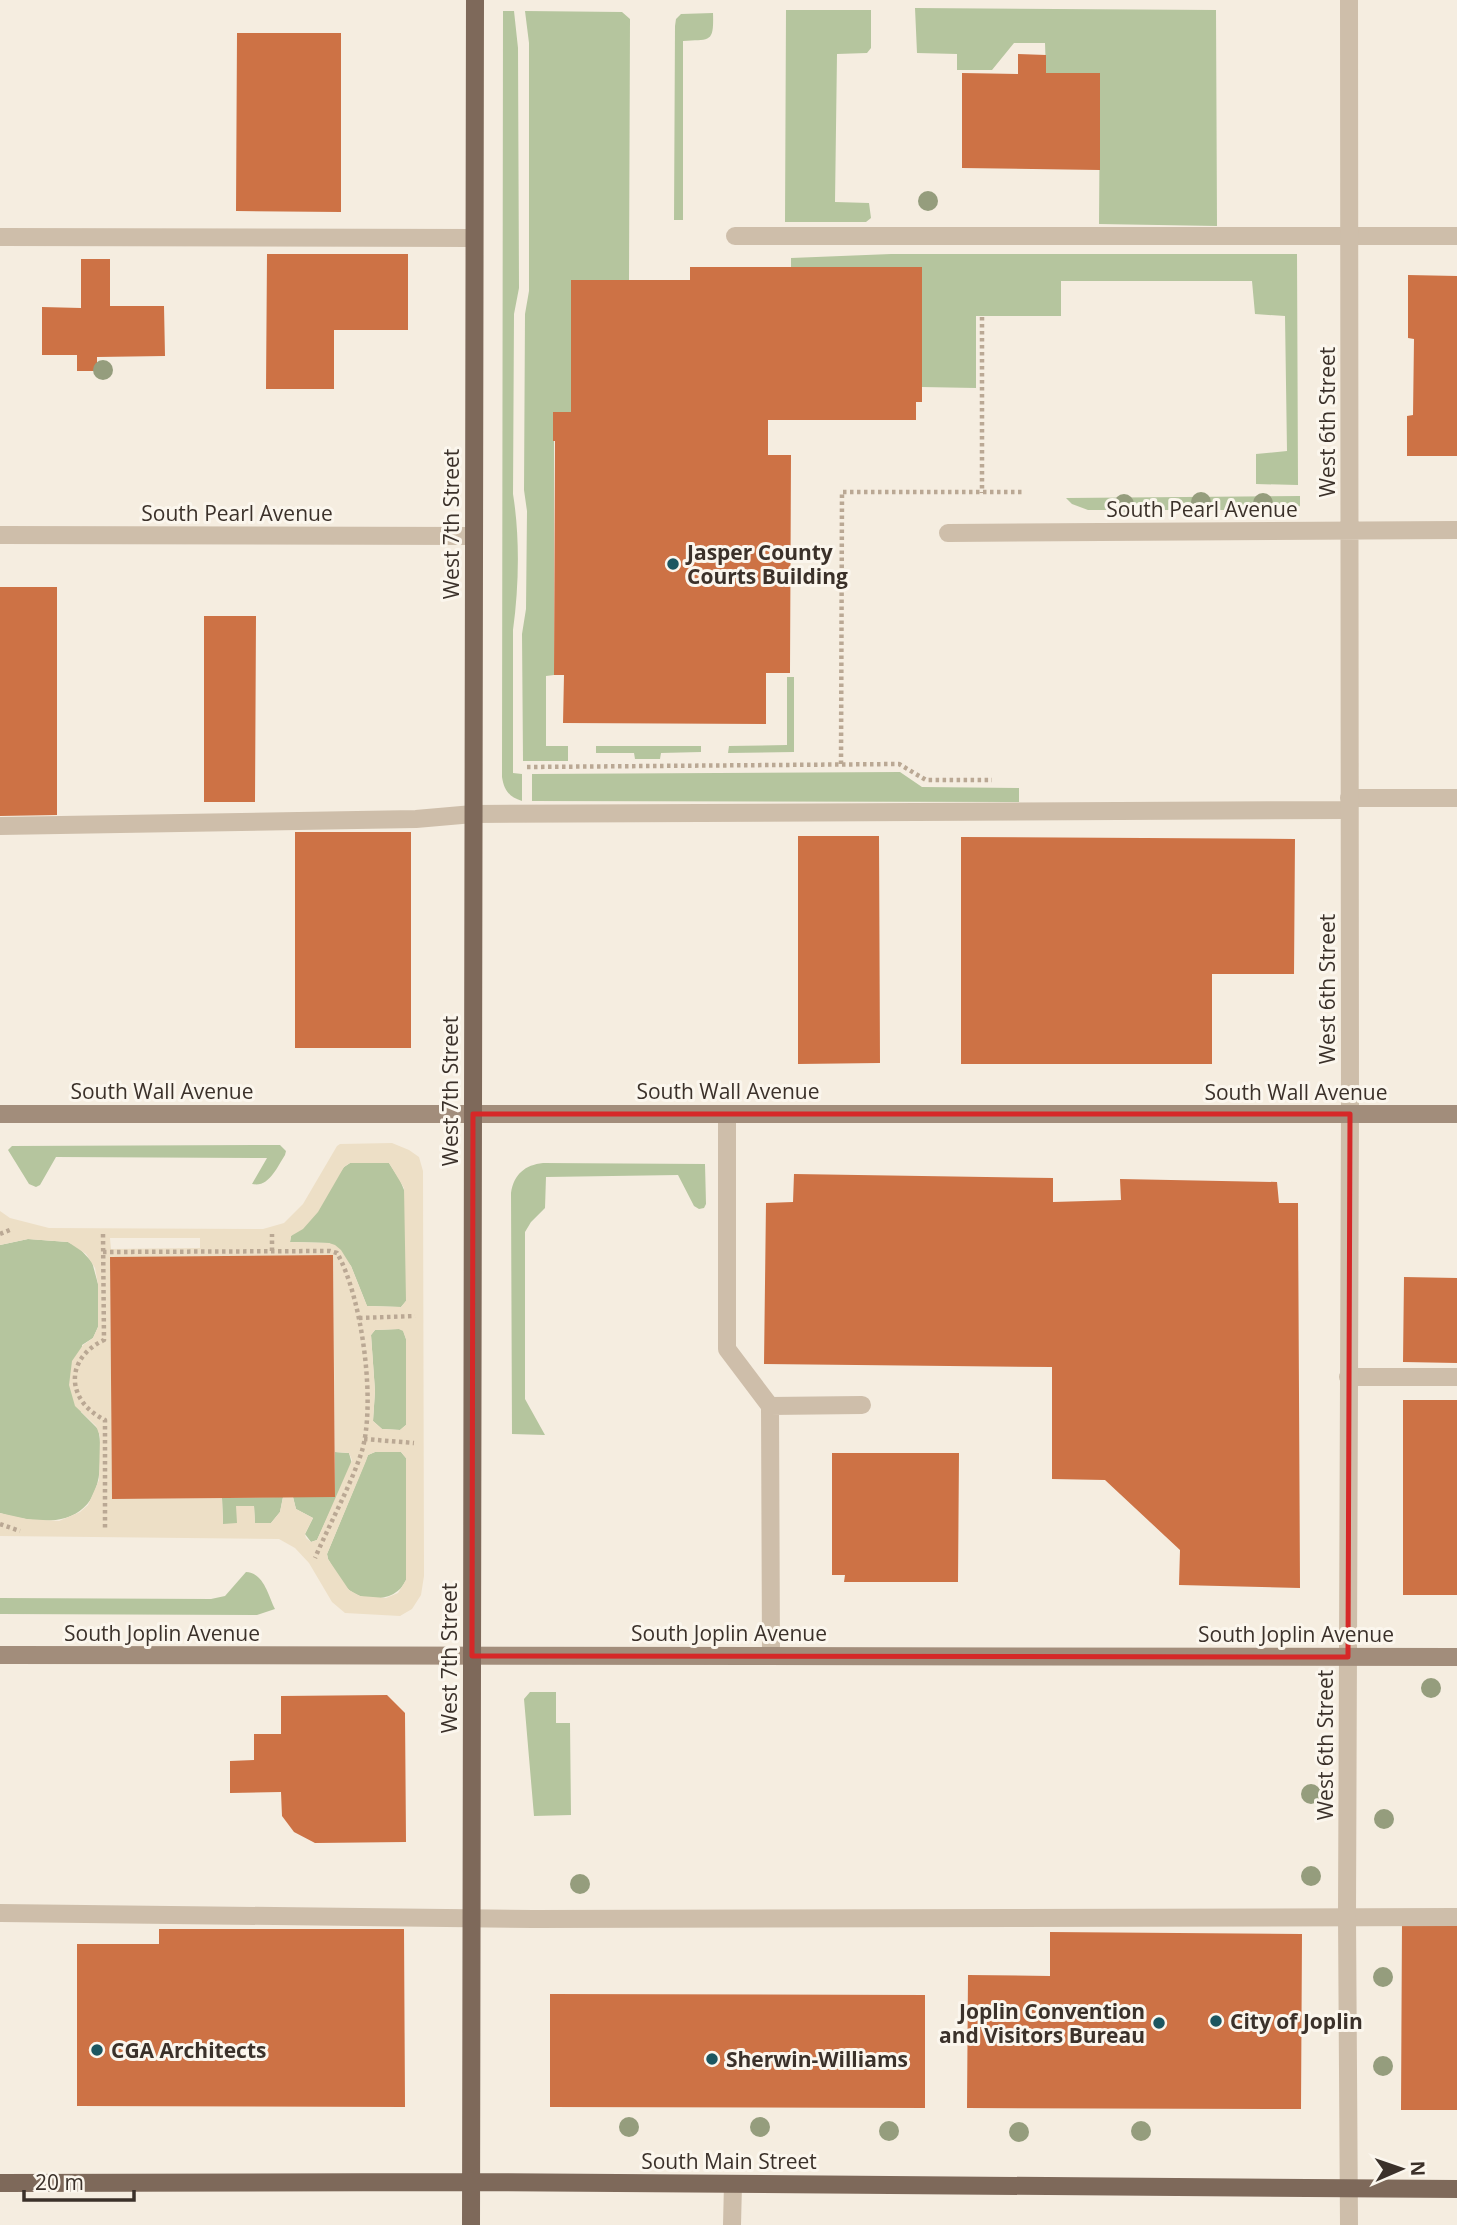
<svg xmlns="http://www.w3.org/2000/svg" width="1457" height="2225" font-family="'Open Sans',sans-serif">
	<rect width="100%" height="100%" fill="#f5ede0"/>
	<!-- green -->
	<path fill="#b5c59e" d="M 915,8 L 1216,10 L 1217,226 L 1099,224 L 1100,74 L 1046,73 L 1045,43 L 1014,43 L 992,70 L 957,70 L 957,54 L 917,53 Z
		M 786,10 L 871,10 L 871,48 L 867,53 L 837,54 L 835,202 L 869,203 L 871,218 L 866,222 L 785,222 Z
		M 503,11 L 514,11 L 518,48 L 519,288 L 514,314 L 513,494 C 520,537 519,586 513,630 L 513,773 L 522,774 L 522,801 C 509,797 504,790 502,777 Z
		M 525,11 L 622,12 L 630,19 L 629,280 L 571,280 L 571,412 L 554,412 L 554,675 L 546,676 L 546,746 L 568,746 L 568,761 L 523,761 L 522,634 L 526,609 L 527,511 L 524,490 L 525,314 L 529,291 L 529,43 Z
		M 713,13 C 714,44 710,39 683,41 L 683,220 L 674,220 L 675,26 L 676,19 L 681,14 Z
		M 891,254 L 1297,254 L 1298,485 L 1256,484 L 1256,454 L 1287,451 L 1285,316 L 1255,314 L 1252,281 L 1061,281 L 1061,316 L 976,316 L 976,388 L 922,387 L 922,267 L 791,267 L 791,258 Z
		M 1300,496 L 1300,506 L 1289,510 L 1088,510 L 1072,504 L 1066,498 Z
		M 787,677 L 794,677 L 794,752 L 728,753 L 729,746 L 787,745 Z
		M 596,746 L 701,746 L 701,752 L 661,753 L 660,759 L 635,759 L 634,753 L 596,753 Z
		M 900,772 L 922,787 L 1019,788 L 1019,802 L 532,801 L 532,774 Z
		M 280,1145 L 286,1151 L 285,1155 C 277,1167 269,1188 252,1184 L 267,1158 L 56,1157 L 40,1185 L 36,1187 L 29,1184 L 8,1150 L 12,1146 Z
		M 350,1163 L 389,1163 L 400,1180 L 406,1195 L 406,1301 L 401,1307 L 367,1306 L 351,1266 L 329,1243 L 290,1242 L 291,1236 L 344,1167 Z
		M 543,1163 L 705,1164 L 706,1204 L 704,1208 L 699,1209 L 694,1206 L 678,1175 L 546,1177 L 545,1208 L 531,1222 L 525,1232 L 525,1399 L 545,1435 L 512,1434 L 511,1193 C 514,1174 525,1165 543,1163 Z
		M 28,1239 L 68,1242 L 78,1247 L 92,1262 L 98,1284 L 98,1327 L 93,1338 L 82,1345 L 81,1412 L 98,1429 C 101,1440 100,1451 100,1462 C 99,1526 49,1528 0,1513 L 0,1245 Z
		M 399,1329 L 403,1330 L 406,1339 L 406,1425 L 400,1430 L 382,1429 L 373,1421 L 375,1391 L 371,1335 L 375,1330 Z
		M 335,1452 L 349,1453 L 352,1464 L 317,1540 L 311,1542 L 305,1534 L 313,1518 L 296,1509 L 293,1497 L 335,1497 Z
		M 375,1452 L 401,1452 L 406,1458 L 406,1580 C 397,1602 363,1604 347,1588 C 339,1580 334,1569 328,1559 L 327,1554 L 368,1455 Z
		M 283,1497 L 280,1512 L 271,1523 L 255,1524 L 254,1506 L 237,1524 L 223,1524 L 222,1498 Z
		M 246,1572 C 264,1573 268,1595 275,1609 L 257,1615 L 0,1614 L 0,1598 L 211,1599 L 225,1596 Z
		M 530,1692 L 556,1692 L 556,1723 L 570,1723 L 571,1815 L 534,1816 L 524,1699 Z"/>
	<!-- plaza -->
	<path fill="#eddfc6" fill-rule="evenodd" d="M 392,1143 L 409,1150 L 419,1157 L 423,1171 L 424,1576 L 421,1595 L 412,1609 L 400,1616 L 345,1613 L 332,1602 L 309,1563 L 295,1548 L 279,1539 L 0,1536 L 0,1513 L 27,1519 L 59,1521 L 80,1512 L 88,1505 L 99,1480 L 100,1436 L 96,1426 L 75,1406 L 69,1385 L 72,1361 L 83,1345 L 93,1338 L 98,1327 L 98,1284 L 95,1268 L 86,1254 L 68,1242 L 28,1239 L 0,1245 L 0,1211 L 10,1218 L 49,1228 L 263,1229 L 284,1223 L 303,1204 L 337,1146 L 340,1144 ZM 350,1163 L 389,1163 L 404,1188 L 406,1301 L 401,1307 L 367,1306 L 351,1266 L 341,1250 L 335,1245 L 329,1243 L 290,1242 L 291,1236 L 303,1229 L 318,1212 L 344,1167 ZM 110,1238 L 200,1238 L 200,1248 L 111,1249 ZM 333,1256 L 335,1452 L 349,1453 L 352,1460 L 317,1540 L 311,1542 L 306,1538 L 305,1534 L 313,1518 L 296,1509 L 293,1497 L 283,1497 L 280,1512 L 271,1523 L 255,1523 L 254,1506 L 236,1506 L 237,1523 L 223,1524 L 222,1498 L 112,1499 L 110,1258 ZM 399,1329 L 403,1331 L 406,1339 L 406,1425 L 400,1430 L 382,1429 L 373,1421 L 375,1391 L 371,1335 L 375,1330 ZM 375,1452 L 401,1452 L 406,1458 L 406,1580 L 398,1593 L 386,1598 L 360,1596 L 349,1590 L 328,1559 L 327,1554 L 366,1461 L 368,1455 Z"/>
	<!-- building -->
	<path fill="#cd7245" d="M 237,33 L 341,33 L 341,212 L 236,211 Z
		M 1018,54 L 1046,55 L 1046,73 L 1100,73 L 1100,170 L 962,168 L 962,73 L 1018,74 Z
		M 267,254 L 408,254 L 408,330 L 334,330 L 334,389 L 266,389 Z
		M 81,259 L 110,259 L 110,306 L 164,306 L 165,356 L 97,357 L 97,371 L 77,371 L 77,355 L 42,355 L 42,307 L 81,308 Z
		M 690,267 L 922,267 L 922,402 L 916,402 L 916,420 L 768,420 L 768,455 L 791,455 L 790,673 L 766,673 L 766,724 L 563,723 L 564,675 L 554,675 L 555,441 L 553,441 L 553,412 L 571,412 L 571,280 L 690,280 Z
		M 1408,275 L 1457,276 L 1457,456 L 1407,456 L 1407,416 L 1413,415 L 1414,339 L 1408,338 Z
		M 0,587 L 57,587 L 57,815 L 0,816 Z
		M 204,616 L 256,616 L 255,802 L 204,802 Z
		M 295,832 L 411,832 L 411,1048 L 295,1048 Z
		M 798,836 L 879,836 L 880,1063 L 798,1064 Z
		M 961,837 L 1295,839 L 1294,974 L 1212,974 L 1212,1064 L 961,1064 Z
		M 794,1174 L 1053,1178 L 1053,1202 L 1121,1200 L 1120,1179 L 1277,1182 L 1279,1203 L 1298,1203 L 1300,1588 L 1179,1585 L 1180,1550 L 1105,1480 L 1052,1479 L 1052,1367 L 764,1364 L 766,1203 L 793,1202 Z
		M 333,1255 L 335,1497 L 112,1499 L 110,1257 Z
		M 1404,1277 L 1457,1278 L 1457,1363 L 1403,1362 Z
		M 1403,1400 L 1457,1400 L 1457,1595 L 1403,1595 Z
		M 832,1453 L 959,1453 L 958,1582 L 844,1582 L 845,1575 L 832,1575 Z
		M 387,1695 L 405,1713 L 406,1842 L 315,1843 L 294,1832 L 282,1816 L 281,1792 L 230,1793 L 230,1761 L 254,1760 L 254,1734 L 281,1734 L 281,1696 Z
		M 1402,1922 L 1457,1922 L 1457,2110 L 1401,2110 Z
		M 159,1929 L 404,1929 L 405,2107 L 77,2106 L 77,1944 L 159,1944 Z
		M 1050,1932 L 1302,1934 L 1301,2109 L 967,2108 L 968,1975 L 1050,1976 Z
		M 550,1994 L 925,1995 L 925,2108 L 550,2107 Z"/>
	<g fill="none" stroke-linecap="round" stroke-linejoin="round">
		<!-- path -->
		<path stroke="#baa894" stroke-width="4.5" stroke-dasharray="3.5 3.5" stroke-linecap="butt" d="M 982,317 L 982,493
			M 841,764 L 842,492 L 1022,492
			M 527,767 L 899,764 L 926,780 L 992,780
			M 0,1234 L 12,1229
			M 103,1234 L 104,1340 C 64,1359 66,1401 105,1420 L 105,1531
			M 272,1251 L 272,1234
			M 103,1252 L 330,1251 L 337,1253 C 362,1296 377,1406 361,1454 C 349,1489 330,1523 315,1558
			M 359,1318 L 415,1316
			M 364,1439 L 414,1443
			M 0,1524 L 20,1531"/>
		<!-- lane -->
		<path stroke="#cebeaa" stroke-width="18" d="M 735,236 L 1457,236
			M 0,237 L 474,238
			M 1349,798 L 1457,798
			M 0,826 L 416,819 L 473,814 L 1349,810
			M 727,1114 L 727,1349 L 770,1406 L 771,1656
			M 1348,1377 L 1457,1377
			M 770,1406 L 862,1405
			M 0,1913 L 533,1919 L 1457,1917
			M 732,2225 L 733,2184"/>
		<!-- street -->
		<path stroke="#cebeaa" stroke-width="18" d="M 948,533 L 1457,530
			M 0,535 L 473,536
			M 1349,2225 L 1347,1917 L 1350,1114 L 1349,0"/>
		<!-- secondary -->
		<path stroke="#a28d7b" stroke-width="18" d="M 0,1114 L 1457,1114
			M 0,1655 L 1457,1657"/>
		<!-- primary -->
		<path stroke="#7e695a" stroke-width="18" d="M 0,2183 L 471,2182 L 1457,2189
			M 471,2225 L 475,0"/>
	</g>
	<!-- trees -->
	<g fill="#959d7d">
		<circle cx="928" cy="201" r="10"/>
		<circle cx="103" cy="370" r="10"/>
		<circle cx="1201" cy="502" r="10"/>
		<circle cx="1263" cy="503" r="10"/>
		<circle cx="1124" cy="504" r="10"/>
		<circle cx="1431" cy="1688" r="10"/>
		<circle cx="1311" cy="1794" r="10"/>
		<circle cx="1384" cy="1819" r="10"/>
		<circle cx="1311" cy="1876" r="10"/>
		<circle cx="580" cy="1884" r="10"/>
		<circle cx="1383" cy="1977" r="10"/>
		<circle cx="1383" cy="2066" r="10"/>
		<circle cx="629" cy="2127" r="10"/>
		<circle cx="760" cy="2127" r="10"/>
		<circle cx="889" cy="2131" r="10"/>
		<circle cx="1141" cy="2131" r="10"/>
		<circle cx="1019" cy="2132" r="10"/>
	</g>
	<!-- marked area -->
	<path fill="none" stroke="#d62828" stroke-width="5" stroke-linejoin="round" d="M 473,1114 L 1350,1114 L 1348,1657 L 472,1656 Z"/>
	<!-- markers -->
	<g fill="#1c5660" stroke="#fbf6ed" stroke-width="2.5">
		<circle cx="673" cy="564" r="7"/>
		<circle cx="1216" cy="2021" r="7"/>
		<circle cx="1159" cy="2023" r="7"/>
		<circle cx="97" cy="2050" r="7"/>
		<circle cx="712" cy="2059" r="7"/>
	</g>
	<g text-anchor="middle" dominant-baseline="central" stroke-width="6" stroke-linejoin="round" paint-order="stroke">
		<!-- street labels -->
		<g font-size="21" fill="#3b312a" stroke="#fbf6ed">
			<text transform="translate(1327 422) rotate(-90)">West 6th Street</text>
			<text x="1202" y="509">South Pearl Avenue</text>
			<text x="237" y="513">South Pearl Avenue</text>
			<text transform="translate(451 524) rotate(-90)">West 7th Street</text>
			<text transform="translate(1327 989) rotate(-90)">West 6th Street</text>
			<text x="162" y="1091">South Wall Avenue</text>
			<text transform="translate(450 1091) rotate(-90)">West 7th Street</text>
			<text x="728" y="1091">South Wall Avenue</text>
			<text x="1296" y="1092">South Wall Avenue</text>
			<text x="162" y="1633">South Joplin Avenue</text>
			<text x="729" y="1633">South Joplin Avenue</text>
			<text x="1296" y="1634">South Joplin Avenue</text>
			<text transform="translate(449 1658) rotate(-90)">West 7th Street</text>
			<text transform="translate(1325 1745) rotate(-90)">West 6th Street</text>
			<text x="729" y="2161">South Main Street</text>
		</g>
		<!-- poi labels -->
		<g font-size="21" font-weight="bold" fill="#3b312a" stroke="#fbf6ed" text-anchor="start">
			<text x="687" y="552">Jasper County<tspan x="687" dy="24">Courts Building</tspan></text>
			<text x="1145" y="2011" text-anchor="end">Joplin Convention<tspan x="1145" dy="24">and Visitors Bureau</tspan></text>
			<text x="1230" y="2021">City of Joplin</text>
			<text x="111" y="2050">CGA Architects</text>
			<text x="726" y="2059">Sherwin-Williams</text>
		</g>
	</g>
	<!-- north arrow -->
	<g transform="translate(1401 2169) rotate(88)" stroke="#fbf6ed" stroke-width="5" paint-order="stroke">
	<path d="M0-5L12 26L0 18L-12 26Z" fill="#3b312a"/>
	<text y="-10" font-size="19" font-weight="bold" text-anchor="middle" fill="#3b312a">N</text>
	</g>
	<!-- scale -->
	<path d="M24 2190v10h110v-10" fill="none" stroke="#3b312a" stroke-width="3.5"/>
	<text x="35" y="2190" font-size="21" fill="#3b312a" stroke="#fbf6ed" stroke-width="5" paint-order="stroke">20 m</text>
</svg>
